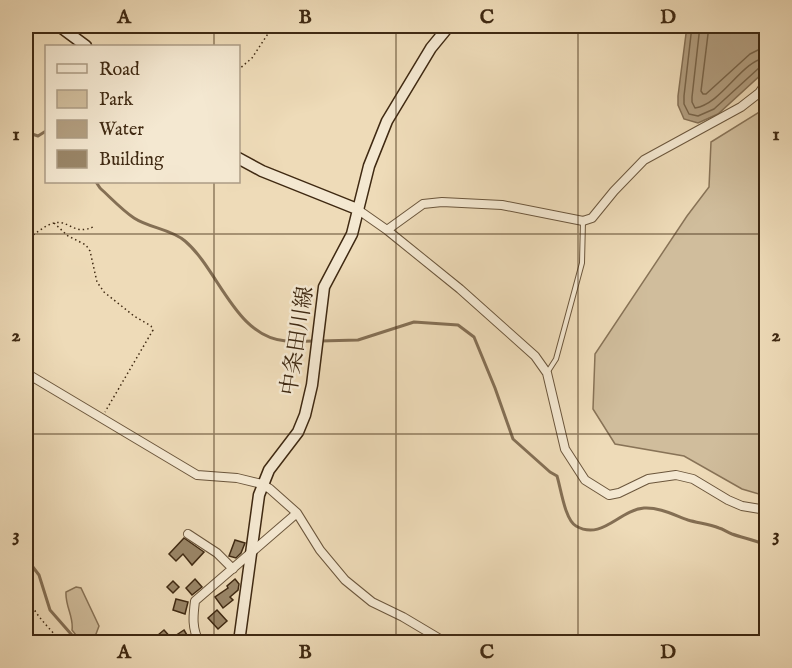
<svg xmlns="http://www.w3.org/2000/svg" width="792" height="668" font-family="'IM FELL English','Noto Serif JP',serif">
	<rect width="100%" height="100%" fill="#eedbb8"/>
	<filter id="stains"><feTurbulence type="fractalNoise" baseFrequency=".00333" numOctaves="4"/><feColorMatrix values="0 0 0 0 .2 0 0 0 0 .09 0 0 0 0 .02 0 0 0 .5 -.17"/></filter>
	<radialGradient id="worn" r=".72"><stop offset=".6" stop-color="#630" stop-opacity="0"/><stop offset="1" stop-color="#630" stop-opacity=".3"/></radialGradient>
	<!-- green -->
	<path fill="#d0bd9c" stroke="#887357" stroke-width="1.5" d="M 766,108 L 766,496 L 742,489 L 684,456 L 615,444 L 593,409 L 595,354 L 687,216 L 709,187 L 711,142 Z
		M 76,587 L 81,588 L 99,626 L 96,634 L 85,642 L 79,639 L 72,630 C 74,617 65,606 66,592 Z"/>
	<!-- water -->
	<path fill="#b29e80" stroke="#846f54" stroke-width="1.5" d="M 687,26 L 764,26 L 766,33 L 765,71 L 718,114 L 698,123 L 684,119 L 678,105 L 678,96 Z"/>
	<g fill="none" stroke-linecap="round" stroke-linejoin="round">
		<!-- shore -->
		<path stroke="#786449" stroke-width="1.5" d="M 692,26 L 684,96 L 684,104 L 689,114 L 698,116 L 714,109 L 760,67 L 766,66
			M 700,26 L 692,97 L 692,102 L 695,108 C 722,104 742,60 766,58
			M 709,26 L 701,91 L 703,94 L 706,94 L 750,54 L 758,50 L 766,49"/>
		<!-- stream -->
		<path stroke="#846f54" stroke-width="3" d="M 26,132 L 38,136 L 46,131
			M 96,182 L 100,188 C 111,198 122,210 134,218 C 149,228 171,229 185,241 C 219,270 235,337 286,341 C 295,342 305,341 314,341
			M 320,341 L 358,340 L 414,322 L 458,325 L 474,337 L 495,388 L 513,439 L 550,472 L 557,476 C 561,489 565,520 576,526 C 602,541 619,510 644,508 C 659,507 674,515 688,520 C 698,523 709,524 719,528 C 723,529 727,532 732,534 C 743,538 755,540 766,545
			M 26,558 L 39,575 L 50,610 L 78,642"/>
	</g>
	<!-- building -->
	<path fill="#9a8668" stroke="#3f2912" stroke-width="1.5" d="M 184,538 L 204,552 L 192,565 L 183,554 L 176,561 L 169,554 Z
		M 235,540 L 245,543 L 241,553 L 236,558 L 229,556 Z
		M 195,579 L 202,587 L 192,595 L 186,588 Z
		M 235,579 L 239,584 L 238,590 L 230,597 L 233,600 L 223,608 L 215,597 L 228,588 L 227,586 Z
		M 173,581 L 179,587 L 173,593 L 167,587 Z
		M 176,599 L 188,602 L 185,614 L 173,610 Z
		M 217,610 L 227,621 L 218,629 L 208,618 Z
		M 164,630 L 172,639 L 168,642 L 164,642 L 158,635 Z
		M 184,630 L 191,642 L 178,642 L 175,636 Z"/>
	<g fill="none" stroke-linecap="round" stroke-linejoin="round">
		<!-- lane casing -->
		<g stroke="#6b563c" stroke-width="6">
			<path id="lane" d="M 547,373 L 556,359 L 582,263 L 583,221"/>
		</g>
		<!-- street casing -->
		<g stroke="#6b563c" stroke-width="10">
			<path id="street" d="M 357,209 L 387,230 L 460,289 L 535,356 L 547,373 L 565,449 L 585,480 L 609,495 L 619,493 L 648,479 L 676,475 L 693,479 L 728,500 L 742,506 L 766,510
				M 387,230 L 423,204 L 442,202 L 502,205 L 583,221 L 592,218 L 614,191 L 644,160 L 741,107 L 759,93 L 766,83
				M 26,373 L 197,475 L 237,478 L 262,484 L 270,489 L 297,513 L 320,550 L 345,580 L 372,602 L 403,617 L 445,642
				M 188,534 L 217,553 L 233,569
				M 199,642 C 192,628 193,617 195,601 L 297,513"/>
		</g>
		<!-- secondary casing -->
		<g stroke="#3f2912" stroke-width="13">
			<path id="secondary" d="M 59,26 L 86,46
				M 238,158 L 262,171 L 357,209
				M 239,642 L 259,495 L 269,470 L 298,432 L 305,415 L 312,385 L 324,287 L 352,234 L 369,166 L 387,121 L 431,48 L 449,26"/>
		</g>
		<!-- path -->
		<path stroke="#3f2912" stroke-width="1.5" stroke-dasharray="1.5 3" stroke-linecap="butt" d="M 238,70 L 252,58 L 273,26
			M 54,223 L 68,236 L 86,245 L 90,251 L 97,282 L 104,292 L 134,316 L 151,326 L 153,330 L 105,412
			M 26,240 C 34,235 45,225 54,223 C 69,219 74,237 95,226
			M 26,590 C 30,611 48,626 61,642
			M 746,642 L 759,640 L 766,641"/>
		<!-- lane -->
		<use href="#lane" stroke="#f4e8d1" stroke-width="4"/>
		<!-- street -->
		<use href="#street" stroke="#f4e8d1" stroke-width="8"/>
		<!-- secondary -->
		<use href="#secondary" stroke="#f4e8d1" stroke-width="10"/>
	</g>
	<!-- grid -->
	<path fill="none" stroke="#3f2912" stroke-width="1.5" stroke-opacity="0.55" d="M 214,26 L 214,46M 396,26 L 396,642M 578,26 L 578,642M 214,182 L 214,642M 26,234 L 766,234M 26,434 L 766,434"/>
	<g text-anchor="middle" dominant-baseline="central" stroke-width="5" stroke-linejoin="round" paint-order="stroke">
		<!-- street labels -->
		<g font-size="22" fill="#3f2912" stroke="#f4e8d1">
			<text transform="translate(298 341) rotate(-81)">中条田川線</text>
		</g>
	</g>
	<!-- margin -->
	<rect width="792" height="668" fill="none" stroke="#eedbb8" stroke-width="66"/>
	<!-- legend -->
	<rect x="45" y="45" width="195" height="138" fill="#f4e8d1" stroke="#ac9c85" stroke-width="1.5"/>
	<rect x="57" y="64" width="30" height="9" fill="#f4e8d1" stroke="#ac9c85" stroke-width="1.5"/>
	<text x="99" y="75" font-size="18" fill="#3f2912">Road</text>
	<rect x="57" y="90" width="30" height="18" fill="#d0bd9c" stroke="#ac9c85" stroke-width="1.5"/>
	<text x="99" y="105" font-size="18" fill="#3f2912">Park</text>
	<rect x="57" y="120" width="30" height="18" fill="#b29e80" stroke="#ac9c85" stroke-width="1.5"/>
	<text x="99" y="135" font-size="18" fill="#3f2912">Water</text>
	<rect x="57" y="150" width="30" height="18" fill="#9a8668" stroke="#ac9c85" stroke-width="1.5"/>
	<text x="99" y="165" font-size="18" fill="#3f2912">Building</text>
	<rect x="33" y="33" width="726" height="602" fill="none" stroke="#3f2912" stroke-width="2"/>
	<g font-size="20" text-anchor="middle" font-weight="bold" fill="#3f2912">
		<text x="124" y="23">A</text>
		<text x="305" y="23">B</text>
		<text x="487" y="23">C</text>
		<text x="668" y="23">D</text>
		<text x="16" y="140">1</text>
		<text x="776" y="140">1</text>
		<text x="16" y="341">2</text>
		<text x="776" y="341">2</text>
		<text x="16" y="541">3</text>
		<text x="776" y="541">3</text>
		<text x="124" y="658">A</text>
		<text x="305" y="658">B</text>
		<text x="487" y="658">C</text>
		<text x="668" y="658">D</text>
	</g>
	<rect width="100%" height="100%" filter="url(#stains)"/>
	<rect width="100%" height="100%" fill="url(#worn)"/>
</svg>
